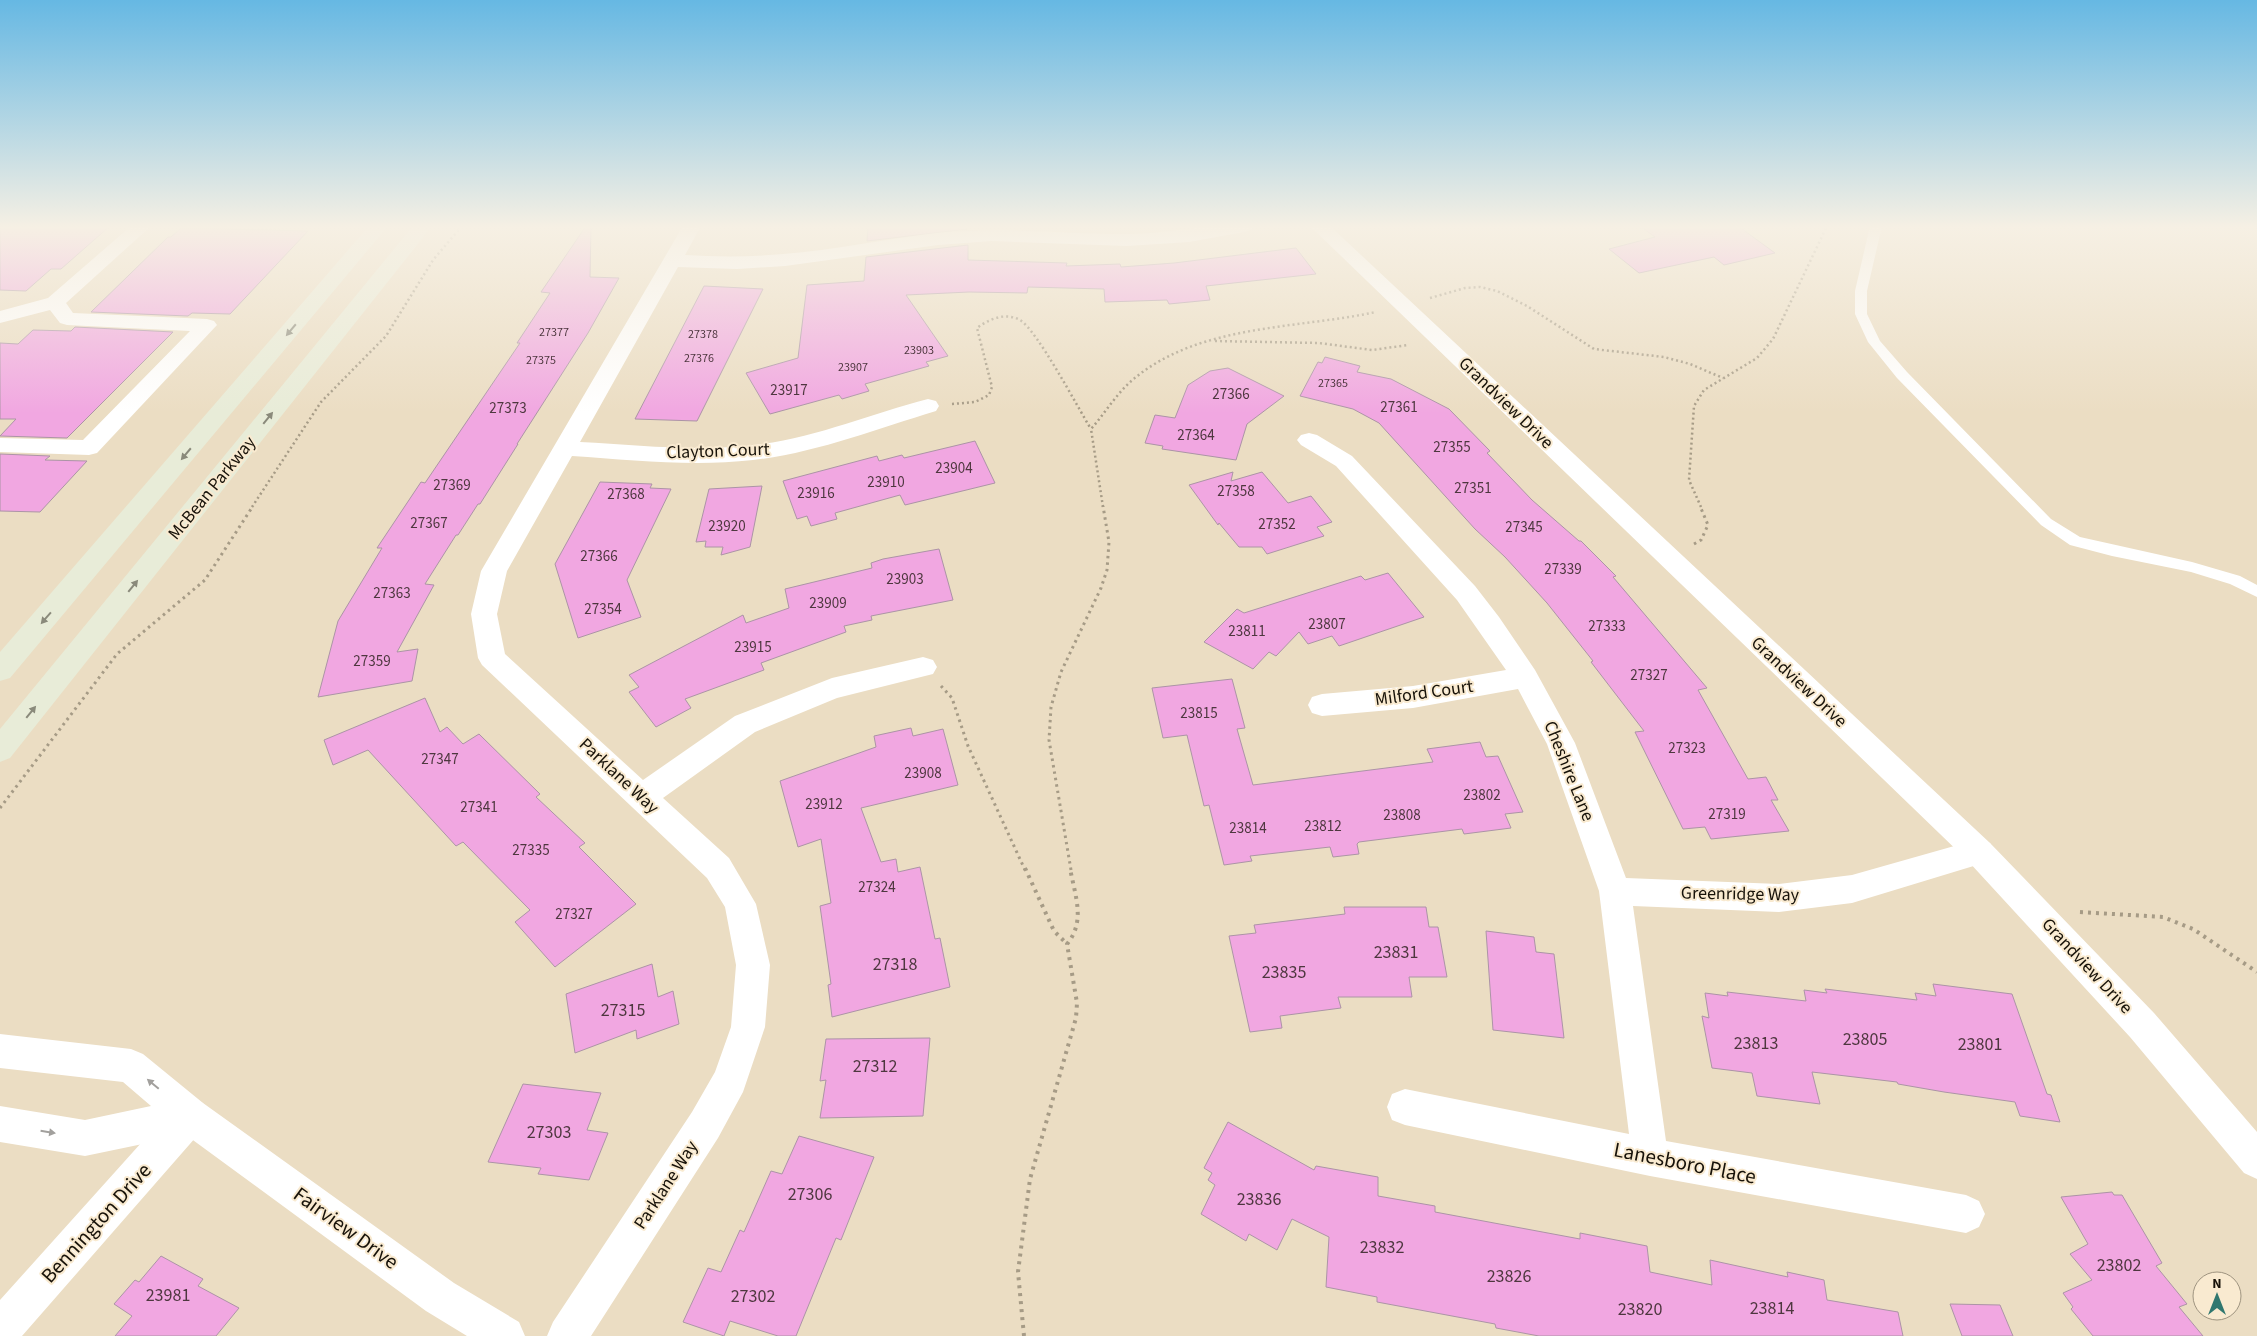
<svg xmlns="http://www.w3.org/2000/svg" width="2257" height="1336" font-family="'Source Sans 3',sans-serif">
	<rect width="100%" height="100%" fill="#ebddc3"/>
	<!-- building -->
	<path fill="#f1a7e1" stroke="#ac94a6" d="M 0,226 L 110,226 L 61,269 L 51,269 L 26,291 L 0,290 Z
		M 586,226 L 591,226 L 590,277 L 619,278 L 588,333 L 517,444 L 518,444 L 480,504 L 478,504 L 458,535 L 456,535 L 425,584 L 434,585 L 397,652 L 418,649 L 412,681 L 318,697 L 338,621 L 382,548 L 377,548 L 421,482 L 425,483 L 520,343 L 517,343 L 550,293 L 541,292 Z
		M 868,226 L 967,226 L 967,229 L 867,241 Z
		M 1640,226 L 1738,226 L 1775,253 L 1724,265 L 1714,257 L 1639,273 L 1609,249 L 1655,237 Z
		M 181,228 L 308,231 L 230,314 L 192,313 L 188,316 L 91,312 L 168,237 L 171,237 Z
		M 968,245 L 968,260 L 1067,263 L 1066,266 L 1120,264 L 1121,267 L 1174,263 L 1296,248 L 1316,274 L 1206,286 L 1210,300 L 1169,304 L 1167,300 L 1105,302 L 1104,289 L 1028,287 L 1027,293 L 969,292 L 906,295 L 948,356 L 926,362 L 929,366 L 865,384 L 869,391 L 842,399 L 839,395 L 770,414 L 746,373 L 798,358 L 807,285 L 864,281 L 866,257 Z
		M 704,286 L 763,289 L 697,421 L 635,419 Z
		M 75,327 L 173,332 L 67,438 L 0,436 L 16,419 L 0,419 L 0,343 L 18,344 L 33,330 L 71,331 Z
		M 1325,357 L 1360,366 L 1357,372 L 1391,379 L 1449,409 L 1490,451 L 1487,453 L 1532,500 L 1579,541 L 1581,541 L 1616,576 L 1613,577 L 1707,688 L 1698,690 L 1748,779 L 1766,777 L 1778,800 L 1771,800 L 1789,831 L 1711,839 L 1705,827 L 1683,829 L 1635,732 L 1644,731 L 1591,662 L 1593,661 L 1547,603 L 1505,557 L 1475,529 L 1379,423 L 1353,409 L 1300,396 L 1318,362 L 1322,363 Z
		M 1228,368 L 1284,396 L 1247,424 L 1236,460 L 1162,449 L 1163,446 L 1145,443 L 1155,415 L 1175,418 L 1188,385 L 1210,371 Z
		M 975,441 L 995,483 L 905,505 L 900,495 L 835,513 L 837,519 L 811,526 L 807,516 L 797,519 L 783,481 L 877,456 L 879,461 L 902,455 L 904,458 Z
		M 0,454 L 50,456 L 45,460 L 87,461 L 40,512 L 0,511 Z
		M 1233,472 L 1231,481 L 1262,472 L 1288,503 L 1311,496 L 1332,522 L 1317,527 L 1324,536 L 1267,554 L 1262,547 L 1239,547 L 1219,523 L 1218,525 L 1189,485 Z
		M 600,482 L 652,484 L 650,488 L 671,489 L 627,580 L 641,617 L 578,638 L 555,564 Z
		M 762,486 L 750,547 L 721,555 L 723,547 L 705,547 L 706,541 L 696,542 L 709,489 Z
		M 939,549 L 953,600 L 871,616 L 872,620 L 844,626 L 846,632 L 761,663 L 764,670 L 685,699 L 691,708 L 656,727 L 629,692 L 639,687 L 629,675 L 743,615 L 746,623 L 789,608 L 785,589 L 872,568 L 871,563 L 883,559 Z
		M 1388,573 L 1424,617 L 1339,646 L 1332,636 L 1308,644 L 1299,632 L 1276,656 L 1269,652 L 1253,669 L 1204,642 L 1237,609 L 1244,613 L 1361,576 L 1365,580 Z
		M 1232,679 L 1245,728 L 1237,729 L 1253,785 L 1433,762 L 1427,749 L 1480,742 L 1486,757 L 1498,756 L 1523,812 L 1505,814 L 1511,828 L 1464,834 L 1462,829 L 1359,842 L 1357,844 L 1359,854 L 1333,857 L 1330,847 L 1250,856 L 1252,861 L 1224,865 L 1209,805 L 1204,806 L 1187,735 L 1163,738 L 1152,688 Z
		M 425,698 L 440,732 L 447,727 L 463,744 L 479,734 L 540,794 L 536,797 L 585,843 L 579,847 L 636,904 L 555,967 L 515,922 L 530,910 L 463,842 L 456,846 L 368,750 L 333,765 L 324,740 Z
		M 911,728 L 913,736 L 943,729 L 958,785 L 861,808 L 881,862 L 896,859 L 898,872 L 920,867 L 935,939 L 940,938 L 950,987 L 832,1017 L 828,985 L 831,984 L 820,906 L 831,903 L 821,839 L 798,847 L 780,781 L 876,747 L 874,736 Z
		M 1344,907 L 1426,907 L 1429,927 L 1438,927 L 1447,977 L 1409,977 L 1412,997 L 1338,997 L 1341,1008 L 1280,1016 L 1282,1028 L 1250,1032 L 1229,936 L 1256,933 L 1254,925 L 1345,914 Z
		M 1486,931 L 1534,937 L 1536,952 L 1554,954 L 1564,1038 L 1493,1030 Z
		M 652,964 L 658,997 L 673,991 L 679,1024 L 637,1039 L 636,1030 L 575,1053 L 566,994 Z
		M 1933,984 L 2012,994 L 2047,1094 L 2051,1095 L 2060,1122 L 2020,1116 L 2015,1102 L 1944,1092 L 1898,1084 L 1897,1082 L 1812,1072 L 1820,1104 L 1757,1096 L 1752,1073 L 1712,1068 L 1702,1016 L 1709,1018 L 1705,993 L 1728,996 L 1727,992 L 1806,1001 L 1804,990 L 1827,993 L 1825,989 L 1917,1000 L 1915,993 L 1936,996 Z
		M 930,1038 L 923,1116 L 820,1118 L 826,1080 L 820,1081 L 826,1039 Z
		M 523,1084 L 601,1093 L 587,1130 L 608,1133 L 589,1180 L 538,1174 L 541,1168 L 488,1162 Z
		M 1228,1122 L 1314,1170 L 1316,1166 L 1378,1177 L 1378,1196 L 1435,1206 L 1435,1212 L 1580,1239 L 1580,1233 L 1647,1246 L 1650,1272 L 1712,1285 L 1710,1260 L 1788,1277 L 1787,1272 L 1824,1280 L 1827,1300 L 1898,1312 L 1903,1336 L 1539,1336 L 1496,1328 L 1495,1324 L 1377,1302 L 1377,1297 L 1326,1287 L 1329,1237 L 1292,1219 L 1277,1250 L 1249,1234 L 1246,1241 L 1201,1214 L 1215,1185 L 1208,1180 L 1212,1173 L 1204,1168 Z
		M 799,1136 L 874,1157 L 841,1240 L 836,1238 L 796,1336 L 778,1336 L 730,1321 L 724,1336 L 683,1322 L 708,1268 L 721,1272 L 740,1230 L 744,1232 L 771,1171 L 782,1174 Z
		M 2112,1192 L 2114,1195 L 2122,1195 L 2162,1263 L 2156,1266 L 2187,1304 L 2179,1307 L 2203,1336 L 2093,1336 L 2071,1309 L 2073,1307 L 2063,1293 L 2092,1280 L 2070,1254 L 2088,1244 L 2061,1197 Z
		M 161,1256 L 203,1279 L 198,1286 L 239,1308 L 216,1336 L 115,1336 L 132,1316 L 114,1304 L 135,1280 L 139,1282 Z
		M 1950,1304 L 2000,1305 L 2013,1336 L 1962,1336 Z"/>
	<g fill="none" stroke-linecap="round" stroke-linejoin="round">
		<!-- path-far2 -->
		<path stroke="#a69b86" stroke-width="2.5" stroke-dasharray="2 3" stroke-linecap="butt" d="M 1430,298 L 1465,288 L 1480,287 L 1497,291 L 1527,306 L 1594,349 L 1664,357 L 1690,364 L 1723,378
			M 1215,341 L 1319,343 L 1372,350 L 1408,345
			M 952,404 L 975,402 L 989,395 L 992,387 L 977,328 C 989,319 1005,312 1020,320 C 1037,330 1078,408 1091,429
			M 252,507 L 321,402 L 386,336 L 433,260 L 462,226
			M 1103,507 L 1091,429 C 1106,412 1118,391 1136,377 C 1202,324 1296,329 1376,312
			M 1701,507 L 1689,480 L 1694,406 L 1704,390 L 1757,358 L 1773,339 L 1827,226"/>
		<!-- path-far1 -->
		<path stroke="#a69b86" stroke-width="3" stroke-dasharray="2.5 4" stroke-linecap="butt" d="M 1694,544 L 1701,540 L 1708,525 L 1700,506
			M 941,686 L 952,698 L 968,746 L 1025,870
			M 0,808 L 117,654 L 205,580 L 253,506
			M 1071,870 L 1049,740 L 1051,707 L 1061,672 L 1101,588 L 1107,570 L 1109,542 L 1103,506"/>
		<!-- path -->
		<path stroke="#a69b86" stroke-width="4" stroke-dasharray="3 5" stroke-linecap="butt" d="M 1025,868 L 1054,931 L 1067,944
			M 2080,912 L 2163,917 L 2193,929 L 2257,972
			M 1024,1336 L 1018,1272 L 1030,1179 L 1076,1018 L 1077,1003 L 1067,944 C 1086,921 1075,896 1070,868"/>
		<!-- service -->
		<path fill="#fff" fill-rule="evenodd" d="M 1870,226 L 1882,226 L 1867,291 L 1867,314 L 1880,341 L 1907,372 L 2051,519 L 2080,537 L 2192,562 L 2240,576 L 2257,585 L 2257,597 L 2230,584 L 2191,572 L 2112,556 L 2070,545 L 2041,525 L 1897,378 L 1868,342 L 1855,314 L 1855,291 Z"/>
		<!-- minor -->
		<path fill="#fff" fill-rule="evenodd" d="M 131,226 L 151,226 L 66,303 L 73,313 L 207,319 L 214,321 L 217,325 L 97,453 L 89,455 L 0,452 L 0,438 L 83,440 L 190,331 L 67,325 L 60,323 L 50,310 L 0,323 L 0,311 L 48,298 Z
			M 683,226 L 701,226 L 685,255 C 718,257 750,257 783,254 C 834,250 885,239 937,233 C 1000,226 1062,234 1126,234 C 1168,234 1211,223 1253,226 L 1251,230 L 1244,232 L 1189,242 L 1127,246 L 992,241 L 938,245 L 785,266 L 737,269 L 678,267 L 580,442 C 638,445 697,452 755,445 C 815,438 870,414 928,399 L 936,401 L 939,406 L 936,411 C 876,429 816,453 753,460 C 693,467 632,460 572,456 L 507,571 L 497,614 L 505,654 L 643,780 L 735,716 L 832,678 L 923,657 L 933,660 L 937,667 L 933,674 L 837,698 L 755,732 L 663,798 L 729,858 L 756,904 L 770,965 L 765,1027 L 743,1092 L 718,1138 L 591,1336 L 547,1336 L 553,1322 L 692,1112 L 715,1072 L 731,1027 L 736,965 L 725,907 L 707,878 L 482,665 L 478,658 L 471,614 L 481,571 Z
			M 1309,433 L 1317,435 L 1352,456 L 1475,586 L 1499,617 L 1535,670 L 1575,743 L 1626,878 L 1779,884 L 1852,875 L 1979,839 L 1990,843 L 1995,852 L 1990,861 L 1852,903 L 1779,912 L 1633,906 L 1666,1141 L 1966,1195 L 1979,1201 L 1985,1214 L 1979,1227 L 1966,1233 L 1650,1176 L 1405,1125 L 1392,1120 L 1387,1107 L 1392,1094 L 1405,1089 L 1629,1134 L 1599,891 L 1547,744 L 1518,689 L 1413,708 L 1322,716 L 1312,713 L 1308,705 L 1312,697 L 1322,694 L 1413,686 L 1506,670 L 1457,600 L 1336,466 L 1301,445 L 1297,440 L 1301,435 Z
			M 190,1098 L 203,1103 L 208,1116 L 203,1129 L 22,1336 L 0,1336 L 0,1300 L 177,1103 Z"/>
		<!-- tertiary -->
		<path fill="#fff" fill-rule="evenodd" d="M 1310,226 L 1330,226 L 1990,843 L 2154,1013 L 2257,1132 L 2257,1179 L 2244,1173 L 2130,1037 L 1968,861 Z
			M 0,1034 L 131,1049 L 143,1054 L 203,1103 L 454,1283 L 519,1322 L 525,1336 L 467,1336 L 426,1311 L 186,1135 L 85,1156 L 0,1142 L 0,1106 L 85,1120 L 151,1106 L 123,1082 L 0,1068 Z"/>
		<!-- secondary -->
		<path fill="#e8ecd8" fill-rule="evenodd" d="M 369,226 L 388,226 L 10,678 L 0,681 L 0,652 Z
			M 413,226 L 432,226 L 10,758 L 0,762 L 0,729 Z"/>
	</g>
	<!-- one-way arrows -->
	<defs><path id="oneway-solid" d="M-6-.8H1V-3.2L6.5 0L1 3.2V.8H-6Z" transform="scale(1.25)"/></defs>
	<g fill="#8a8a7b">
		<use href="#oneway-solid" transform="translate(291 330) rotate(130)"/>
		<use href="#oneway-solid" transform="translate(268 418) rotate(-51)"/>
		<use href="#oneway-solid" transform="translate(186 454) rotate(130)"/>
		<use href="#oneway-solid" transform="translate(133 586) rotate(-51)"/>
		<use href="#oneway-solid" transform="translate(46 618) rotate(131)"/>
		<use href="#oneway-solid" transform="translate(31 712) rotate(-51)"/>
	</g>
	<g fill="#a2a09d">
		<use href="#oneway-solid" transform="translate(153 1084) rotate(-140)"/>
		<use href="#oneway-solid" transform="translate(48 1132) rotate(9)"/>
	</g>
	<!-- sky -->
	<linearGradient id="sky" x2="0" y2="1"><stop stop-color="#66b8e3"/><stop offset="0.55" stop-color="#f6f0e4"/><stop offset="1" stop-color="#f6f0e4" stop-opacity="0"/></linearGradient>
	<rect width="2257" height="413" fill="url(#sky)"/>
	<g text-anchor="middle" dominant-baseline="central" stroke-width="4" stroke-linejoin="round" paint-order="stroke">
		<!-- far-number labels -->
		<g font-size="12" fill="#4e373f">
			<text x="554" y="332">27377</text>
			<text x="703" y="334">27378</text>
			<text x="919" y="350">23903</text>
			<text x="699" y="358">27376</text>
			<text x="541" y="360">27375</text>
			<text x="853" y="367">23907</text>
			<text x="1333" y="383">27365</text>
		</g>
		<!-- number labels -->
		<g font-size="15" fill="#4e373f">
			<text x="789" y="390">23917</text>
			<text x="1231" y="394">27366</text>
			<text x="1399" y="407">27361</text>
			<text x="508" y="408">27373</text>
			<text x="1196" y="435">27364</text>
			<text x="1452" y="447">27355</text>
			<text x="954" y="468">23904</text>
			<text x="886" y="482">23910</text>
			<text x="452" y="485">27369</text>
			<text x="1473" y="488">27351</text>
			<text x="1236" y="491">27358</text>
			<text x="816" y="493">23916</text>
			<text x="626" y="494">27368</text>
			<text x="429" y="523">27367</text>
			<text x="1277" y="524">27352</text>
			<text x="727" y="526">23920</text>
			<text x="1524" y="527">27345</text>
			<text x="599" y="556">27366</text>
			<text x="1563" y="569">27339</text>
			<text x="905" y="579">23903</text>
			<text x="392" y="593">27363</text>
			<text x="828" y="603">23909</text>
			<text x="603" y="609">27354</text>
			<text x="1327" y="624">23807</text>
			<text x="1607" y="626">27333</text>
			<text x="1247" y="631">23811</text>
			<text x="753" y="647">23915</text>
			<text x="372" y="661">27359</text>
			<text x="1649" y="675">27327</text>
			<text x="1199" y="713">23815</text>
			<text x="1687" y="748">27323</text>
			<text x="440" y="759">27347</text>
			<text x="923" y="773">23908</text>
			<text x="1482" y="795">23802</text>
			<text x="824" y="804">23912</text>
			<text x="479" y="807">27341</text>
			<text x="1727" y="814">27319</text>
			<text x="1402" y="815">23808</text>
			<text x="1323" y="826">23812</text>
			<text x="1248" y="828">23814</text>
			<text x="531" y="850">27335</text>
			<text x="877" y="887">27324</text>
			<text x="574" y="914">27327</text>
		</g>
		<!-- street labels -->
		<g font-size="18" fill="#171209" stroke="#f9ead0">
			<text transform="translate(1506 403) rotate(44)">Grandview Drive</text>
			<text transform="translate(718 451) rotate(-2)">Clayton Court</text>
			<text transform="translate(212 488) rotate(-51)">McBean Parkway</text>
			<text transform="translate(1799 682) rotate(43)">Grandview Drive</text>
			<text transform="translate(1424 693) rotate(-8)">Milford Court</text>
			<text transform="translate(1569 771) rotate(68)">Cheshire Lane</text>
			<text transform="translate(619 776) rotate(43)">Parklane Way</text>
			<text transform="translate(1740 894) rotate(1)">Greenridge Way</text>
			<text transform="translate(2087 966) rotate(47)">Grandview Drive</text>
			<text transform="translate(666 1185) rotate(-57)">Parklane Way</text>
		</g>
		<!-- near-number labels -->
		<g font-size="18" fill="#4e373f">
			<text x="1396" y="952">23831</text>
			<text x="895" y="964">27318</text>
			<text x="1284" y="972">23835</text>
			<text x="623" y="1010">27315</text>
			<text x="1865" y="1039">23805</text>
			<text x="1756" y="1043">23813</text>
			<text x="1980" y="1044">23801</text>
			<text x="875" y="1066">27312</text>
			<text x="549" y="1132">27303</text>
			<text x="810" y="1194">27306</text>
			<text x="1259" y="1199">23836</text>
			<text x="1382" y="1247">23832</text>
			<text x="2119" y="1265">23802</text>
			<text x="1509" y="1276">23826</text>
			<text x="168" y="1295">23981</text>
			<text x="753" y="1296">27302</text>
			<text x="1772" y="1308">23814</text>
			<text x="1640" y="1309">23820</text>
		</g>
		<!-- near-street labels -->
		<g font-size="21" fill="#171209" stroke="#f9ead0">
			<text transform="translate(1685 1163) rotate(11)">Lanesboro Place</text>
			<text transform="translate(96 1223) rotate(-48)">Bennington Drive</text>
			<text transform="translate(346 1228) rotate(36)">Fairview Drive</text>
		</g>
	</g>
	<!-- north arrow -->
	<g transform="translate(2217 1296)"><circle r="24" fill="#f9ead0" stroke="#9f9480"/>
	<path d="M0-4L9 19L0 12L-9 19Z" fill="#30776f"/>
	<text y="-8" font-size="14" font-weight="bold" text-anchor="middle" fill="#171209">N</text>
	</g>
</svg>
